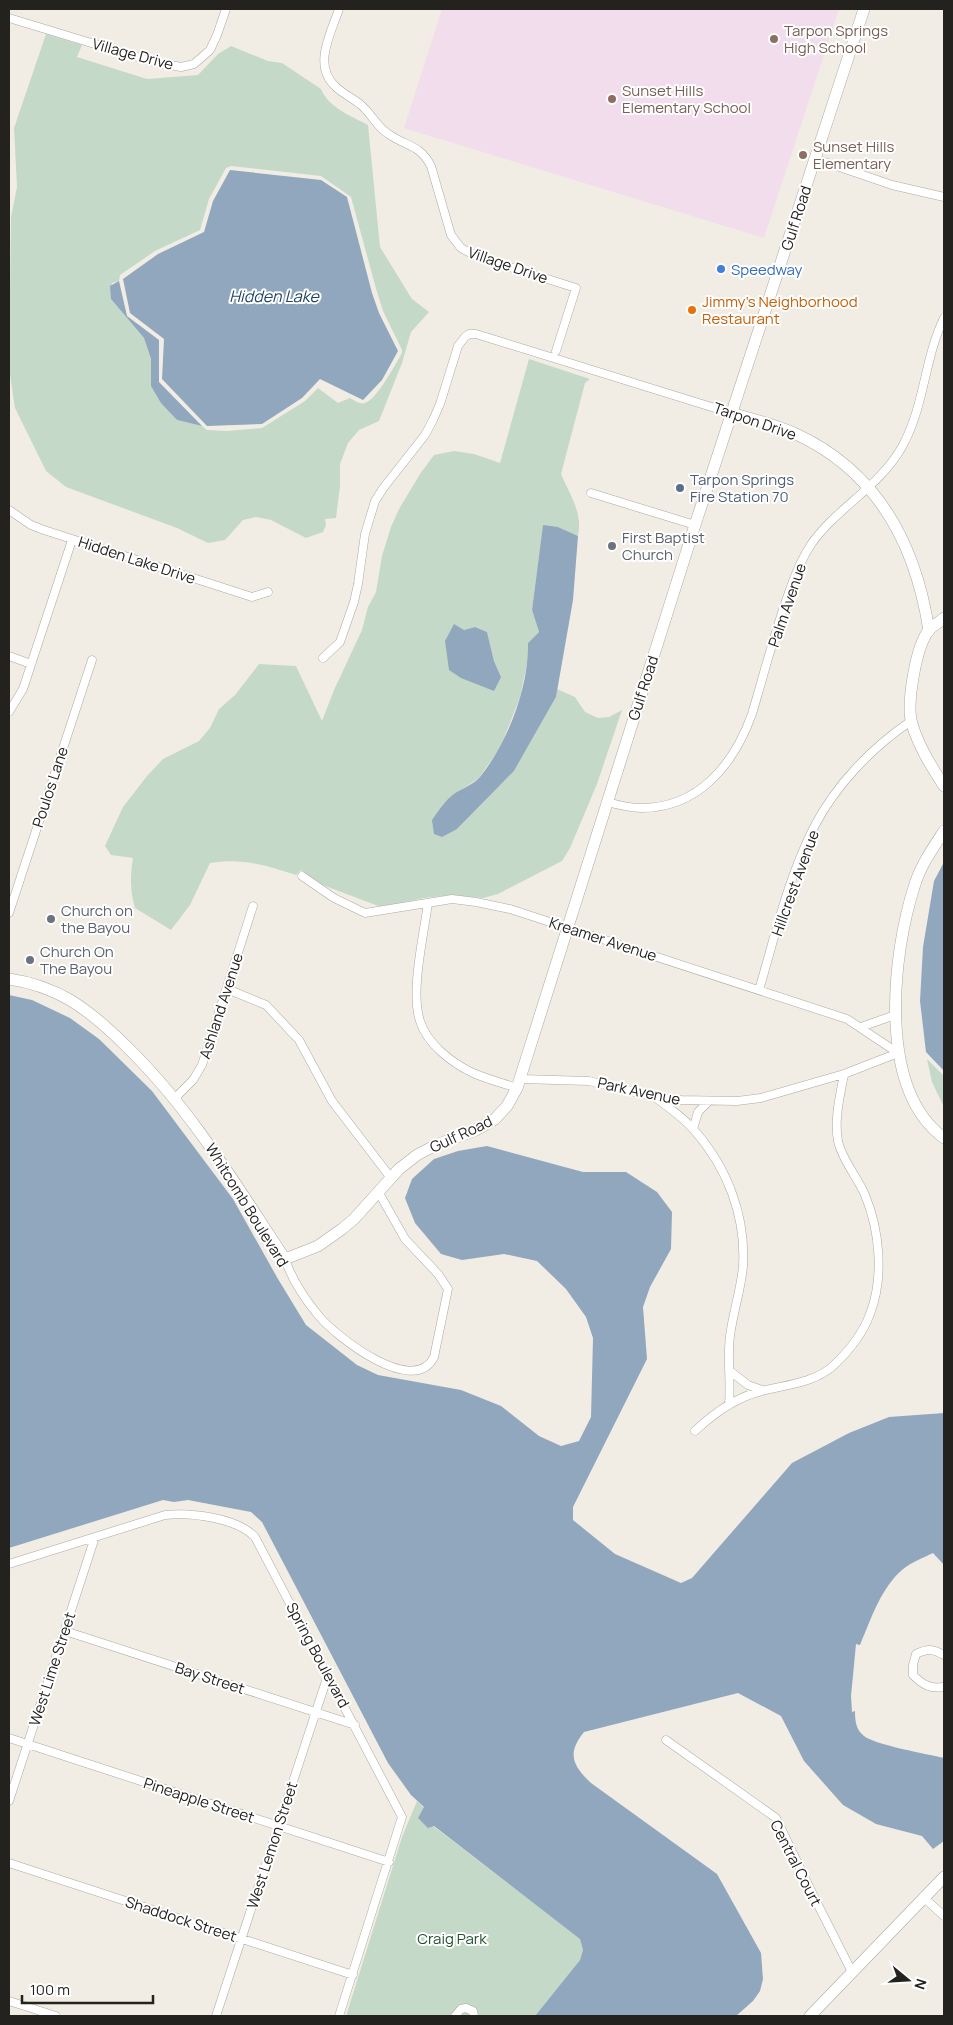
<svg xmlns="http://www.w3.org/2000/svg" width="953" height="2025" font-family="Manrope,sans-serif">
	<rect width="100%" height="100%" fill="#f1ede5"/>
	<!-- education -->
	<path fill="#f1ddec" d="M 442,9 L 839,9 L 764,238 L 404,128 Z"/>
	<!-- green -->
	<path fill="#c5d9c9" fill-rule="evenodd" d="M 46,34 L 82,45 L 77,57 L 147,79 L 198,75 L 218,54 L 231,46 L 268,61 L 282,63 L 321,89 C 328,107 351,116 368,125 L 380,247 L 412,299 L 429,312 L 411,332 L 402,363 L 379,421 L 359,430 L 348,443 L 340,464 L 340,486 L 336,518 L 325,519 L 326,525 L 323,532 L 306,538 L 271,520 L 256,517 L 243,520 L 225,540 L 208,543 L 177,528 L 66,487 L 46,471 L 15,408 L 9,368 L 11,217 L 17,187 L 14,128 ZM 231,166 L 321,176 L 351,197 L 377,292 L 383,311 L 402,350 L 402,353 C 395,365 377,399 365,403 C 360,405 354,400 350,398 L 338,403 L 318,388 L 305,401 L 262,428 L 227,431 L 207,430 L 202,426 L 177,420 L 151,386 L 151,359 L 144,338 L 111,299 L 112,283 L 119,281 L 120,275 L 155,251 L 200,230 L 209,199 L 226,168 Z
		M 529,359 L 590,379 L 585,383 L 561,474 C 570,495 583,513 578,536 L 558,527 L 543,526 L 532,610 L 539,632 L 528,643 L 528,659 L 520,697 L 501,746 L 479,778 L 449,798 L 457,829 L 514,771 L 556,697 L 557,689 L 575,697 L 585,712 L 598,718 L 609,717 L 622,710 L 597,784 L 570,848 L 562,861 L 498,894 L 483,898 L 451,895 L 424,898 L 381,907 L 320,884 L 301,870 L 296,875 C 265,865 243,858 210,863 L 190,905 L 171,930 L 135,908 C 130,891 130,876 133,858 L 111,855 L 105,846 L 123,807 L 147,776 L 163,759 L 199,741 L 210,728 L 219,709 L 235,695 L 259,664 L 296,666 L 322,721 L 334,690 L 362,630 L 368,607 L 376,592 L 382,556 L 391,527 L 399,509 L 420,474 L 434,455 L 454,451 L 474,454 L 500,463 ZM 475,627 L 487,632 L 494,661 L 501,677 L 464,630 Z
		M 927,1059 L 944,1076 L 944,1107 L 932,1082 Z
		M 417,1801 L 424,1808 L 433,1826 L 580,1938 L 583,1950 L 580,1960 L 535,2016 L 346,2016 L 402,1837 Z"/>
	<!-- water -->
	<path fill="#90a7be" d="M 230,170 L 321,180 L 347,197 L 372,293 L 379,313 L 398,351 L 382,380 L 363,400 L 320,379 L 302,398 L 262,424 L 207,426 L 162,379 L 164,339 L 130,313 L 123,279 L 158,254 L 204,232 L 213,201 Z
		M 119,281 L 127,316 L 159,340 L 159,382 L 202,426 L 177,420 L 161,403 L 151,386 L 151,359 L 144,338 L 111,299 L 110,286 Z
		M 543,525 L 558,527 L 578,536 L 573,600 L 556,697 L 514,771 L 457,829 L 442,837 L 434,834 L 432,820 C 437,813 442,805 449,798 C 457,790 472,786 480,777 C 508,742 529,687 528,643 L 539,632 L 532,610 Z
		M 454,624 L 464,630 L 475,627 L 487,632 L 494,661 L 501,677 L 494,691 L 461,678 L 449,670 L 445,641 Z
		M 944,862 L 944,1071 L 926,1052 L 920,1001 L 923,947 L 934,881 Z
		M 9,995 L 32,1000 L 70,1018 L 99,1039 L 152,1091 L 233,1199 L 278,1279 L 306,1325 L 357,1365 L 378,1375 L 461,1390 L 501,1406 L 539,1436 L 561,1446 L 579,1441 L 591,1417 L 593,1338 L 586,1317 L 566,1289 L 537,1261 L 504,1254 L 462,1260 L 441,1254 L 415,1223 L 405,1198 L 412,1179 L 434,1159 L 458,1151 L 487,1146 L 583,1172 L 626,1172 L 657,1192 L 672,1212 L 671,1249 L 650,1287 L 643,1307 L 647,1359 L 573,1507 L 573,1520 L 615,1554 L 681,1583 L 692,1578 L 792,1463 L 849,1433 L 889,1417 L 944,1413 L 944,1565 L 933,1553 C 923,1558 911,1562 902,1570 C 881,1588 871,1619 860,1645 L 856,1644 L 851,1696 L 852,1712 L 855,1711 C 855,1721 856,1730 864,1736 C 875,1745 928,1754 944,1758 L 944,1841 L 933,1849 L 922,1836 L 876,1824 L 843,1805 L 804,1761 L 781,1716 L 738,1693 L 584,1732 C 567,1753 572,1765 591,1783 L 717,1874 L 761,1953 L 763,1979 L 760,1991 L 753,2001 L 736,2016 L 535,2016 L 580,1960 L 583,1950 L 580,1939 L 434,1826 L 428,1828 L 418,1818 L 424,1807 L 411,1795 L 388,1763 L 262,1522 L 251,1512 L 188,1500 L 174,1502 L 163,1500 L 9,1548 Z"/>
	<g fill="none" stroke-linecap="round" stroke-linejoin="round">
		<!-- street casing -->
		<g stroke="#ada9a2" stroke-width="9">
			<path id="street" d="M 339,9 C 331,33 312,66 336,87 C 343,94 353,98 361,105 C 372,114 377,128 390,135 C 408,147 420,145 431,166 L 451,235 L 461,248 L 478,257 L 576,288 L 556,351
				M 9,18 L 154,62 L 181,67 L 194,64 L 210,50 L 217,35 L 226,9
				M 816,159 L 892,185 L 944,197
				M 591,493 L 695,525
				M 9,510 L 31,525 L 44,530 L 252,597 L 268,592
				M 9,656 L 31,664
				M 323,658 L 340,642 L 354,602 L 358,584 L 365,534 L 375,501 L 384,487 L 425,435 L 433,420 L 440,404 L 458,346 L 465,337 L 469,334 L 476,334 L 731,413
				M 9,712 L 23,689 L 72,540
				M 607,802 C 618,805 629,808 641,808 C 699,808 734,764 752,714 C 764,674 774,634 788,595 C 794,577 801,559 812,543 C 838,507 879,487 902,447 C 925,405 924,359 944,318
				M 302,876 L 334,898 L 365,913 L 452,899 L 476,902 L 510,909 L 847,1019 L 898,1053
				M 428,903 C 424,934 410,992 420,1021 C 427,1044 452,1063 473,1073 C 487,1079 502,1083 517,1088
				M 9,913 L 92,660
				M 227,989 L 266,1005 L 299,1040 L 332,1101 L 391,1178
				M 759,990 C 775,936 788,878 814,827 C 836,785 871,748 911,721
				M 861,1027 L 895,1015
				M 521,1079 L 589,1081 L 655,1097 L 681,1100 L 737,1101 L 761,1098 L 844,1074 L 898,1053
				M 175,1098 L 193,1080 L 202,1065 L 253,906
				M 656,1098 C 669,1108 684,1118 694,1130 C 727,1167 746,1216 743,1266 C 741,1290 733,1312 730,1336 C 727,1359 731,1382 729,1405
				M 693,1129 L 698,1112 L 708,1102
				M 285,1259 C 292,1280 304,1298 318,1315 C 335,1336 414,1398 434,1357 L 448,1289 L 438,1274 L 405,1239 L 379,1193
				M 730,1371 L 748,1385 L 762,1390
				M 695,1431 C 714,1413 736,1397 762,1391 C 785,1385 814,1383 833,1366 C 848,1352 863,1333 870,1314 C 884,1278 880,1231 865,1195 C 858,1178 842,1160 838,1141 C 834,1119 840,1096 844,1074
				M 9,1564 L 165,1515 C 191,1512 237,1518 255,1537 L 402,1817 L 339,2016
				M 65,1631 L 355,1725
				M 944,1655 C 933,1649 928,1648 916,1654 L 913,1665 L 913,1675 C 923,1685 930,1689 944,1687
				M 9,1738 L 389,1862
				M 666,1740 L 776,1818 L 813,1895 L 852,1972
				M 9,1801 L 95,1537
				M 9,1863 L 353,1975
				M 923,1897 L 944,1916
				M 9,2001 L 56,2016
				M 216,2016 L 328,1675
				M 455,2016 L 461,2009 L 466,2008 L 473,2011 L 474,2016"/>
		</g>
		<!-- secondary casing -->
		<g stroke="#ada9a2" stroke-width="12">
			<path id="secondary" d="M 731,413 C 753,419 776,425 796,434 C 878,472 916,545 929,631
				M 944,618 C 940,622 933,625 929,630 C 916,646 906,704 912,724 C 919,747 931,766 944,786
				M 944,831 C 933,848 921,865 915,884 C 892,954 877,1089 944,1138
				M 9,979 C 30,982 51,989 70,1000 C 90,1012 109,1029 126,1046 C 190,1108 236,1185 285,1259 L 318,1246 L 342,1229 L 354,1219 L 399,1169 L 417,1155 L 436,1145 L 476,1130 L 495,1119 L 507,1106 L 517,1088 L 695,525 L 864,9
				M 810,2016 L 944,1877"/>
		</g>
		<!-- street -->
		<use href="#street" stroke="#fff" stroke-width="8"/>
		<!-- secondary -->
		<use href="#secondary" stroke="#fff" stroke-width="11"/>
	</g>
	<!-- markers -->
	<g fill="#8d6e63" stroke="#fff" stroke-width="2">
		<circle cx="774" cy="39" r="5"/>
		<circle cx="612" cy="99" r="5"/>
		<circle cx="803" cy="155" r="5"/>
	</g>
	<circle fill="#3f7fe0" stroke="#fff" stroke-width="2" cx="721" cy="269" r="5"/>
	<circle fill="#e8710a" stroke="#fff" stroke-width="2" cx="692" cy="310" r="5"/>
	<circle fill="#5c6f8a" stroke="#fff" stroke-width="2" cx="680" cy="488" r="5"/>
	<g fill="#6b7280" stroke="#fff" stroke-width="2">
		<circle cx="612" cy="546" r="5"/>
		<circle cx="51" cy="919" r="5"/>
		<circle cx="30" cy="960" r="5"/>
	</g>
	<g text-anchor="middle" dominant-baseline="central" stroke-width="4" stroke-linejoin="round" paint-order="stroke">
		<!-- education labels -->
		<g font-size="15" fill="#785e54" stroke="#fff" text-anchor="start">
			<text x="784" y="30">Tarpon Springs<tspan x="784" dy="17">High School</tspan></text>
			<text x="622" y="90">Sunset Hills<tspan x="622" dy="17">Elementary School</tspan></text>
			<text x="813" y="146">Sunset Hills<tspan x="813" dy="17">Elementary</tspan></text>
		</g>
		<!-- street labels -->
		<g font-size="15" fill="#23221f" stroke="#fff">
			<text transform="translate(133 54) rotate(15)">Village Drive</text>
			<text transform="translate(796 218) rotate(-72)">Gulf Road</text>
			<text transform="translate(508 265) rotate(19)">Village Drive</text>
			<text transform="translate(755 421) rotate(19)">Tarpon Drive</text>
			<text transform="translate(137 560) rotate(18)">Hidden Lake Drive</text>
			<text transform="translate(787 605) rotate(-71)">Palm Avenue</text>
			<text transform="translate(643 688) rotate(-72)">Gulf Road</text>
			<text transform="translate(50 787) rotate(-72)">Poulos Lane</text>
			<text transform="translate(795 883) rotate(-70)">Hillcrest Avenue</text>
			<text transform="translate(603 939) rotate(18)">Kreamer Avenue</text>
			<text transform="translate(221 1006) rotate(-72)">Ashland Avenue</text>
			<text transform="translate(639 1091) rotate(12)">Park Avenue</text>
			<text transform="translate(461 1134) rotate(-25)">Gulf Road</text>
			<text transform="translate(247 1205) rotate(58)">Whitcomb Boulevard</text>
			<text transform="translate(318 1655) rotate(62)">Spring Boulevard</text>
			<text transform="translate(52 1669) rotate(-72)">West Lime Street</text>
			<text transform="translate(210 1678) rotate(18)">Bay Street</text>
			<text transform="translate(199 1800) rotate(18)">Pineapple Street</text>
			<text transform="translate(272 1845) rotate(-72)">West Lemon Street</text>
			<text transform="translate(796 1863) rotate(63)">Central Court</text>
			<text transform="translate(181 1919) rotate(18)">Shaddock Street</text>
		</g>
		<!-- shop labels -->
		<g font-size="15" fill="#366cbe" stroke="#fff" text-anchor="start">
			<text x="731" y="269">Speedway</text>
		</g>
		<!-- food labels -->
		<g font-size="15" fill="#c56008" stroke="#fff" text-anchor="start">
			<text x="702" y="301">Jimmy's Neighborhood<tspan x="702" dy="17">Restaurant</tspan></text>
		</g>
		<!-- service labels -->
		<g font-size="15" fill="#4e5e75" stroke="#fff" text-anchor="start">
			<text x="690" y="479">Tarpon Springs<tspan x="690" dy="17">Fire Station 70</tspan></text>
		</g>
		<!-- worship labels -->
		<g font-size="15" fill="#5b616d" stroke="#fff" text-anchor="start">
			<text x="622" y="537">First Baptist<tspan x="622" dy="17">Church</tspan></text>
			<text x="61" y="910">Church on<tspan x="61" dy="17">the Bayou</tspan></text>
			<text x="40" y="951">Church On<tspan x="40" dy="17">The Bayou</tspan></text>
		</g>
		<!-- park labels -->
		<g font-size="15" fill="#224f30" stroke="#fff">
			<text x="452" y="1938">Craig Park</text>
		</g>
		<!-- water labels -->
		<g font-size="16" font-style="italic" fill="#1e4365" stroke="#fff">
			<text x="274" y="296">Hidden Lake</text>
		</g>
	</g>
	<!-- border -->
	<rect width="953" height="2025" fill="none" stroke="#23221f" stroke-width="20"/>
	<!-- north arrow -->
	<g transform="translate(908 1980) rotate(108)" stroke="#ffffff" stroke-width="4" paint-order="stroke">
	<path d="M0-4L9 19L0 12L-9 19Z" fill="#23221f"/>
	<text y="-8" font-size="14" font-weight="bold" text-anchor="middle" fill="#23221f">N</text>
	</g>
	<!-- scale -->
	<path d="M22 1995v8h131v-8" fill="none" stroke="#23221f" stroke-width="2.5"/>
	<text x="30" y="1995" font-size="15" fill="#23221f" stroke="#ffffff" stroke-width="4" paint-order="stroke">100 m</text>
</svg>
